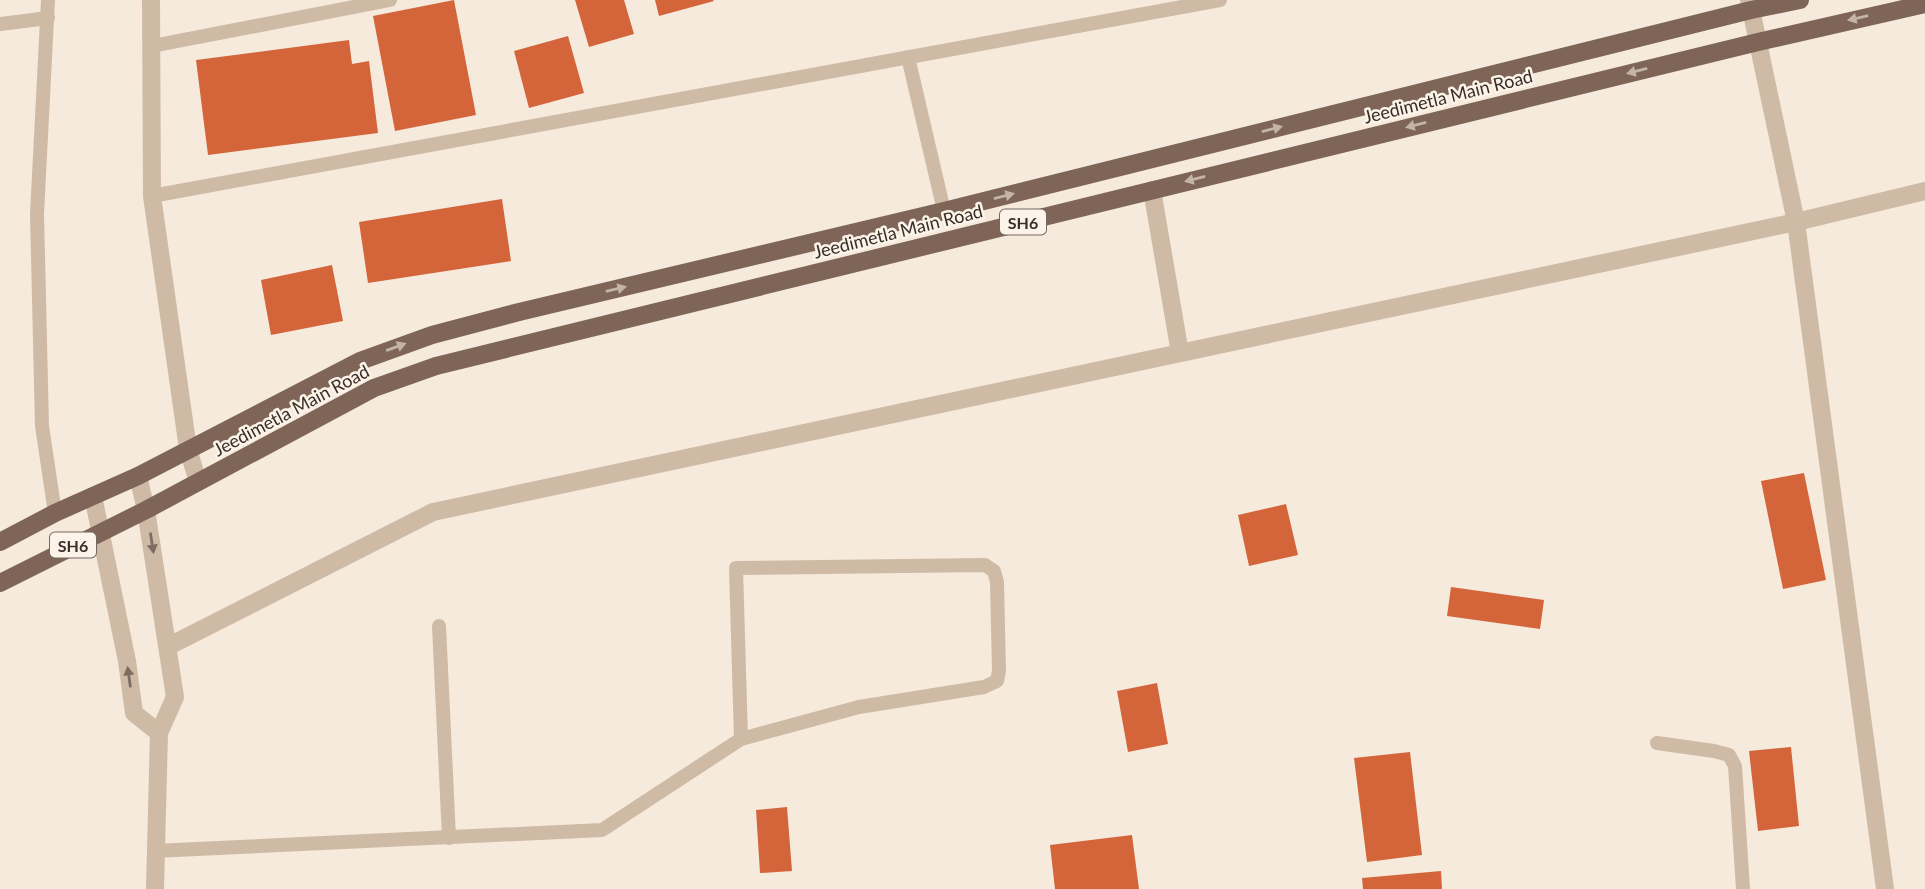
<svg xmlns="http://www.w3.org/2000/svg" width="1925" height="889" font-family="Lato,sans-serif">
	<rect width="100%" height="100%" fill="#f5eadc"/>
	<!-- building -->
	<path fill="#d4653b" d="M 454,0 L 476,115 L 395,131 L 373,16 Z
		M 575,0 L 624,0 L 634,34 L 589,47 Z
		M 655,0 L 713,0 L 714,1 L 659,16 Z
		M 568,36 L 584,93 L 529,108 L 514,51 Z
		M 349,40 L 352,64 L 369,61 L 378,133 L 208,155 L 196,60 Z
		M 502,199 L 511,261 L 368,283 L 359,222 Z
		M 332,265 L 343,321 L 271,335 L 261,280 Z
		M 1804,473 L 1826,580 L 1783,589 L 1761,481 Z
		M 1286,504 L 1298,555 L 1249,566 L 1238,515 Z
		M 1451,587 L 1544,600 L 1540,629 L 1447,616 Z
		M 1157,683 L 1168,744 L 1128,752 L 1117,691 Z
		M 1791,747 L 1799,826 L 1758,831 L 1749,751 Z
		M 1410,752 L 1422,855 L 1367,862 L 1354,758 Z
		M 787,807 L 792,871 L 760,873 L 756,810 Z
		M 1132,835 L 1139,889 L 1055,889 L 1050,845 Z
		M 1441,871 L 1442,889 L 1363,889 L 1362,878 Z"/>
	<g fill="none" stroke-linecap="round" stroke-linejoin="round">
		<!-- service -->
		<path stroke="#cfbaa6" stroke-width="14" d="M 48,0 L 37,214 L 42,426 L 55,513
			M 0,24 L 48,18
			M 152,46 L 390,0
			M 908,57 L 944,211
			M 152,196 L 1220,0
			M 439,626 L 449,838
			M 1657,743 L 1714,751 L 1729,755 L 1735,766 L 1743,889
			M 154,851 L 602,830 L 741,739 L 859,707 L 984,687 L 997,681 L 999,671 L 997,582 L 994,571 L 985,565 L 736,568 L 741,739"/>
		<!-- minor -->
		<path stroke="#cfbaa6" stroke-width="18" d="M 1749,0 L 1796,222 L 1885,889
			M 1152,190 L 1180,353
			M 138,476 L 146,510 L 175,697 L 159,733 L 155,889
			M 93,496 L 127,661 L 134,713 L 159,733"/>
		<!-- tertiary -->
		<path stroke="#cfbaa6" stroke-width="18" d="M 151,0 L 152,196 L 188,449 L 198,482
			M 169,646 L 433,512 L 1796,222 L 1925,191"/>
		<!-- primary -->
		<path stroke="#7e6557" stroke-width="18" d="M 0,542 L 55,513 L 138,476 L 360,361 L 432,335 L 519,312 L 944,211 L 1751,10 L 1800,0
			M 0,583 L 146,510 L 374,388 L 436,366 L 1758,42 L 1925,4"/>
	</g>
	<!-- one-way arrows -->
	<defs><path id="oneway-solid" d="M-6-.8H1V-3.2L6.5 0L1 3.2V.8H-6Z" transform="scale(1.75)"/></defs>
	<g fill="#c3b4a7">
		<use href="#oneway-solid" transform="translate(1858 18) rotate(167)"/>
		<use href="#oneway-solid" transform="translate(1637 71) rotate(166)"/>
		<use href="#oneway-solid" transform="translate(1416 125) rotate(166)"/>
		<use href="#oneway-solid" transform="translate(1272 129) rotate(-14)"/>
		<use href="#oneway-solid" transform="translate(1195 179) rotate(166)"/>
		<use href="#oneway-solid" transform="translate(1004 196) rotate(-14)"/>
		<use href="#oneway-solid" transform="translate(616 289) rotate(-13)"/>
		<use href="#oneway-solid" transform="translate(396 347) rotate(-20)"/>
	</g>
	<g fill="#7d6d61">
		<use href="#oneway-solid" transform="translate(152 543) rotate(81)"/>
		<use href="#oneway-solid" transform="translate(129 677) rotate(-98)"/>
	</g>
	<g text-anchor="middle" dominant-baseline="central" stroke-width="5" stroke-linejoin="round" paint-order="stroke">
		<!-- shield labels -->
		<g fill="#fcf4e9" stroke="#746962" stroke-width="2">
			<rect x="1000" y="209.5" width="46" height="25" rx="5"/>
			<rect x="50" y="532.5" width="46" height="25" rx="5"/>
		</g>
		<g font-size="16" font-weight="bold" fill="#3a2e28">
			<text x="1023" y="222">SH6</text>
			<text x="73" y="545">SH6</text>
		</g>
		<!-- street labels -->
		<g font-size="18" fill="#3a2e28" stroke="#fcf4e9">
			<text transform="translate(1448 96) rotate(-14)">Jeedimetla Main Road</text>
			<text transform="translate(898 231) rotate(-14)">Jeedimetla Main Road</text>
			<text transform="translate(291 410) rotate(-28)">Jeedimetla Main Road</text>
		</g>
	</g>
</svg>
